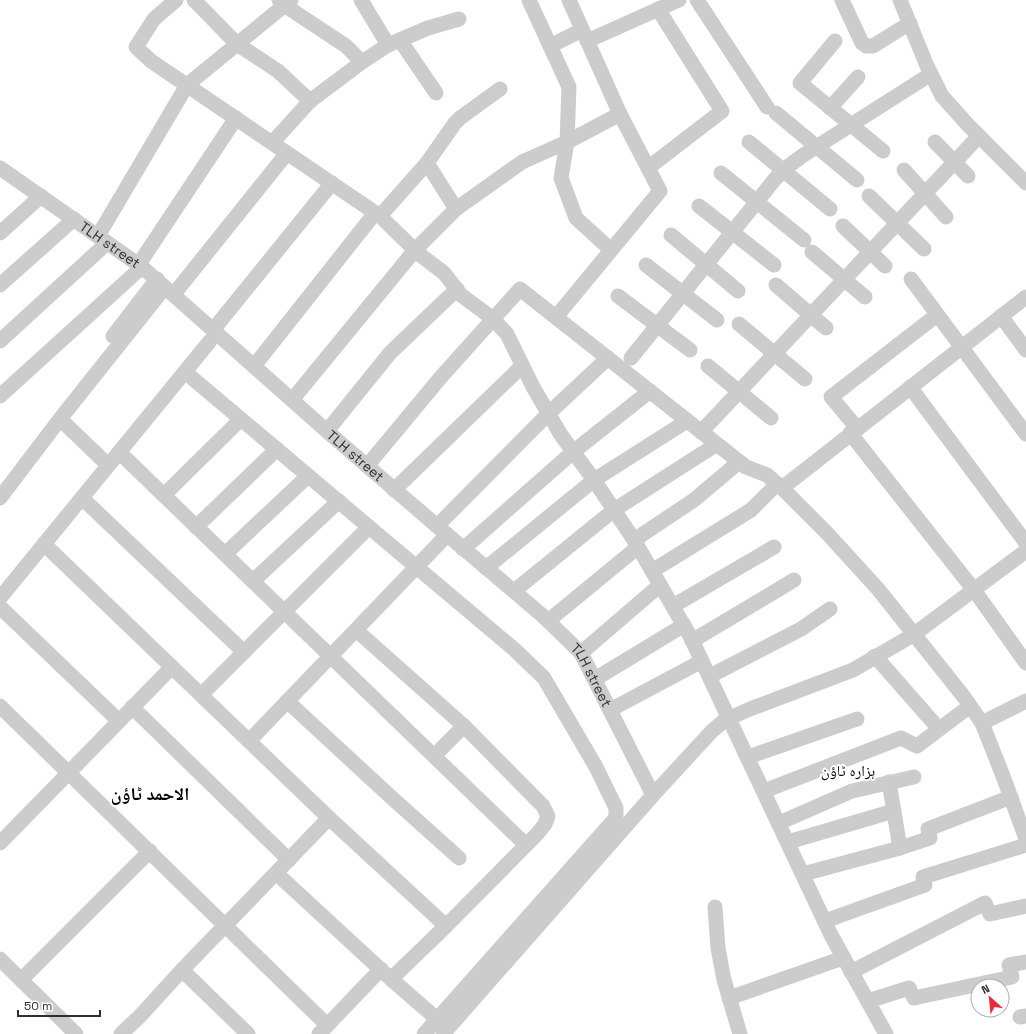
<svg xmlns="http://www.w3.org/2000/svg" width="1026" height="1034" font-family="'Space Grotesk','Noto Naskh Arabic',sans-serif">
	<rect width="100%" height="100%" fill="#fff"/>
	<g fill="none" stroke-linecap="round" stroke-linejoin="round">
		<!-- minor -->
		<g stroke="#ccc" stroke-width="15">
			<path d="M 176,0 L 154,19 L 136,47 L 151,61 L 380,216 L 419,254 L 444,273 L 461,295 L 492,318 L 507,334 L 533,387 L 561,435 L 594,480 L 634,540 L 690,636 L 831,935 L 886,1034"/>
			<path d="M 194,0 L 237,44 L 278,71 L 310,101"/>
			<path d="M 279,0 L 284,5 L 346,46 L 362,62"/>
			<path d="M 361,0 L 388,45"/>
			<path d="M 529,0 L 569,87 L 567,142 L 561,178 L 576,218 L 611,250"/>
			<path d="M 697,0 L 767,107"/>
			<path d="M 842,0 L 862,43 L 866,46 L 873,46 L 910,23"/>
			<path d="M 900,0 L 927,66 L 942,96 L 968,125 L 1026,183"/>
			<path d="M 400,40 L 436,93"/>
			<path d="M 587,41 L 679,0"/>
			<path d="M 835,41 L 800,83 L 883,151"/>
			<path d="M 550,46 L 582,30"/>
			<path d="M 830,108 L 858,77"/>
			<path d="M 776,113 L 857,180"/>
			<path d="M 749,142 L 830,209"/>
			<path d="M 935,142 L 968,176"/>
			<path d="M 272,143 L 310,101 L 362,62 L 388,45 L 428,28 L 459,19"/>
			<path d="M 427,163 L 456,209"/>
			<path id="s1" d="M 0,168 L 142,267 L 337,440 L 437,526 L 543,616 L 581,653 L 653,795"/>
			<path d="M 648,168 L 722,111 L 658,9"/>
			<path d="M 904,170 L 946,217"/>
			<path d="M 721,173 L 804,240"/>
			<path d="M 869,196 L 924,249"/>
			<path d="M 699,206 L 774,265"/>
			<path d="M 380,216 L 427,163 L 455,123 L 460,118 L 500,89"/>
			<path d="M 843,226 L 885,266"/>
			<path d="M 0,233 L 41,196"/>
			<path d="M 671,235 L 738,291"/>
			<path d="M 98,236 L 187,85 L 291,0"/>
			<path d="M 812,252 L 865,297"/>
			<path d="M 139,264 L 236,118"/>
			<path d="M 646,265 L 717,320"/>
			<path d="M 911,279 L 1026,434"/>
			<path d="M 0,285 L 74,219"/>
			<path d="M 776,285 L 826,328"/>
			<path d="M 174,294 L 287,153"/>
			<path d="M 618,296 L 690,350"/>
			<path d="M 1001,316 L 1026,350"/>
			<path d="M 556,317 L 660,191 L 620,114 L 569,0"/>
			<path d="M 739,324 L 805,379"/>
			<path d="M 213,330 L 332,183"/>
			<path d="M 113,336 L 157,279"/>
			<path d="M 0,341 L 107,243"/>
			<path d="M 631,358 L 775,179 L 786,168 L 802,156 L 931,74"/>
			<path d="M 254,366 L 375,213"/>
			<path d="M 708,366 L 771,418"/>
			<path d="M 185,372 L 515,650 L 544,678 L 596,767 L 616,808 L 616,816 L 614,820 L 424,1034"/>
			<path d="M 910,387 L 1026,543"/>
			<path d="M 0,396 L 142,267"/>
			<path d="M 292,400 L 415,250 L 456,209 L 522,162 L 567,142 L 620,114"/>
			<path d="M 60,419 L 108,465"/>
			<path d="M 857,428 L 831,397 L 937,315"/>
			<path d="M 327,431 L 390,353 L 457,289"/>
			<path d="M 701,432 L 979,136"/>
			<path d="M 850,433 L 974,590 L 1026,663"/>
			<path d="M 119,452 L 526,845"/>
			<path d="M 367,466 L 441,377 L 520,289 L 746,467 L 767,475 L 782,488 L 826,532 L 878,589 L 964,697 L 982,723 L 1003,776 L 1026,839"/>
			<path d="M 782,488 L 1026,297"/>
			<path d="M 394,490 L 522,366"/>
			<path d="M 164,495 L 241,419"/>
			<path d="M 0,498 L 60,419 L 165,287"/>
			<path d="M 82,498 L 244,652"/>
			<path d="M 437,526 L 548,414 L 608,358"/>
			<path d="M 196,527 L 277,449"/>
			<path d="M 634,540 L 694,500 L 739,462"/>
			<path d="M 44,544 L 329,818 L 446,926"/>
			<path d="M 463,549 L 573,452 L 650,391"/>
			<path d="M 225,554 L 308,476"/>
			<path d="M 486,568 L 594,480 L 687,421"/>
			<path d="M 652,571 L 751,510 L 777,484"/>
			<path d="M 253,581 L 339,501"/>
			<path d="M 514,591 L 614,510 L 717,444"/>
			<path d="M 0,598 L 210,341"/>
			<path d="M 673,606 L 774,547"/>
			<path d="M 0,607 L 119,721"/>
			<path d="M 548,621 L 638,547"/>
			<path d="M 692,641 L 794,580"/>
			<path d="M 581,653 L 660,585"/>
			<path d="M 875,656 L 939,729"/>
			<path d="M 710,676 L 801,629 L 830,609"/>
			<path d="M 595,679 L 684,625"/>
			<path d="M 201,695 L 369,527"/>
			<path d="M 287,701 L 392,798 L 459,858"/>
			<path d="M 0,706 L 327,1025"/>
			<path d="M 132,707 L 289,860"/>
			<path d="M 610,710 L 702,661"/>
			<path d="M 982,723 L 1026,701"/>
			<path d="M 249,741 L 447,535"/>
			<path d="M 434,756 L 464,726"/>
			<path d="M 748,757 L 857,719"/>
			<path d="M 889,782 L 900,848"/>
			<path d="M 764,791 L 901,738 L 917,746 L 970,706"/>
			<path d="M 779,823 L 852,791 L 914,777"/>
			<path d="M 788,842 L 894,811"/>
			<path d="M 0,843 L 172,667"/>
			<path d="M 276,873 L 391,979 L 446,926 L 538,833 L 545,824 L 548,816 L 543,806 L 464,726 L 356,630"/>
			<path d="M 803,874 L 900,848 L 930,838 L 928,829 L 1011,797"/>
			<path d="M 715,907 L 718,948 L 724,980 L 740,1034"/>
			<path d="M 825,921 L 925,885 L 923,877 L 1026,845"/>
			<path d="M 0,959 L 76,1034"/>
			<path d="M 182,970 L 248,1034"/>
			<path d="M 851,972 L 985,903 L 990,914 L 1026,906"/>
			<path d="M 391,979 L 437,1019"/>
			<path d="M 21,980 L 150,851"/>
			<path d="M 729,998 L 843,958"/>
			<path d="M 868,1001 L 909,988 L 914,998 L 1012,977 L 1009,965 L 1026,962"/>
			<path d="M 1020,1017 L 1026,1016"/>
			<path d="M 121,1034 L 140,1016 L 182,970 L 329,818"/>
			<path d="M 319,1034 L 381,969"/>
			<path d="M 443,1034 L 653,795 L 712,731 L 725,720 L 750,709 L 853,670 L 913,635 L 1026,551"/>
		</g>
	</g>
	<g text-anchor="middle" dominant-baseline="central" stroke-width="4" stroke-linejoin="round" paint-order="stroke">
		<!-- street labels -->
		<g font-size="14" fill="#2f2f2f" stroke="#fff">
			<text stroke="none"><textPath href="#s1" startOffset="134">TLH street</textPath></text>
			<text stroke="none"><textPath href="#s1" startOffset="458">TLH street</textPath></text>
			<text stroke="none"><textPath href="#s1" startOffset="782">TLH street</textPath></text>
		</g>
		<!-- neighbourhood labels -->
		<g font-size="15" fill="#000" stroke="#fff">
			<text x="848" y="770">ہزارہ ٹاؤن</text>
		</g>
		<!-- district labels -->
		<g font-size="18" font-weight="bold" fill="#000" stroke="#fff">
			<text x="150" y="793">الاحمد ٹاؤن</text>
		</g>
	</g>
	<!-- north arrow -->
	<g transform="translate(990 998) rotate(333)"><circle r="19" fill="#ffffff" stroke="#acacac"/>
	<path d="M0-3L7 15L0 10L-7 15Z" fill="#ec2b39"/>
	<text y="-6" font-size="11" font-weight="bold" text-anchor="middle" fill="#2f2f2f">N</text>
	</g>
	<!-- scale -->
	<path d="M18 1010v6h82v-6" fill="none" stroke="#2f2f2f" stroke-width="2"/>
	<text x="24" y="1010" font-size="12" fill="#2f2f2f" stroke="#ffffff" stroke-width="3" paint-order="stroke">50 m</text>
</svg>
